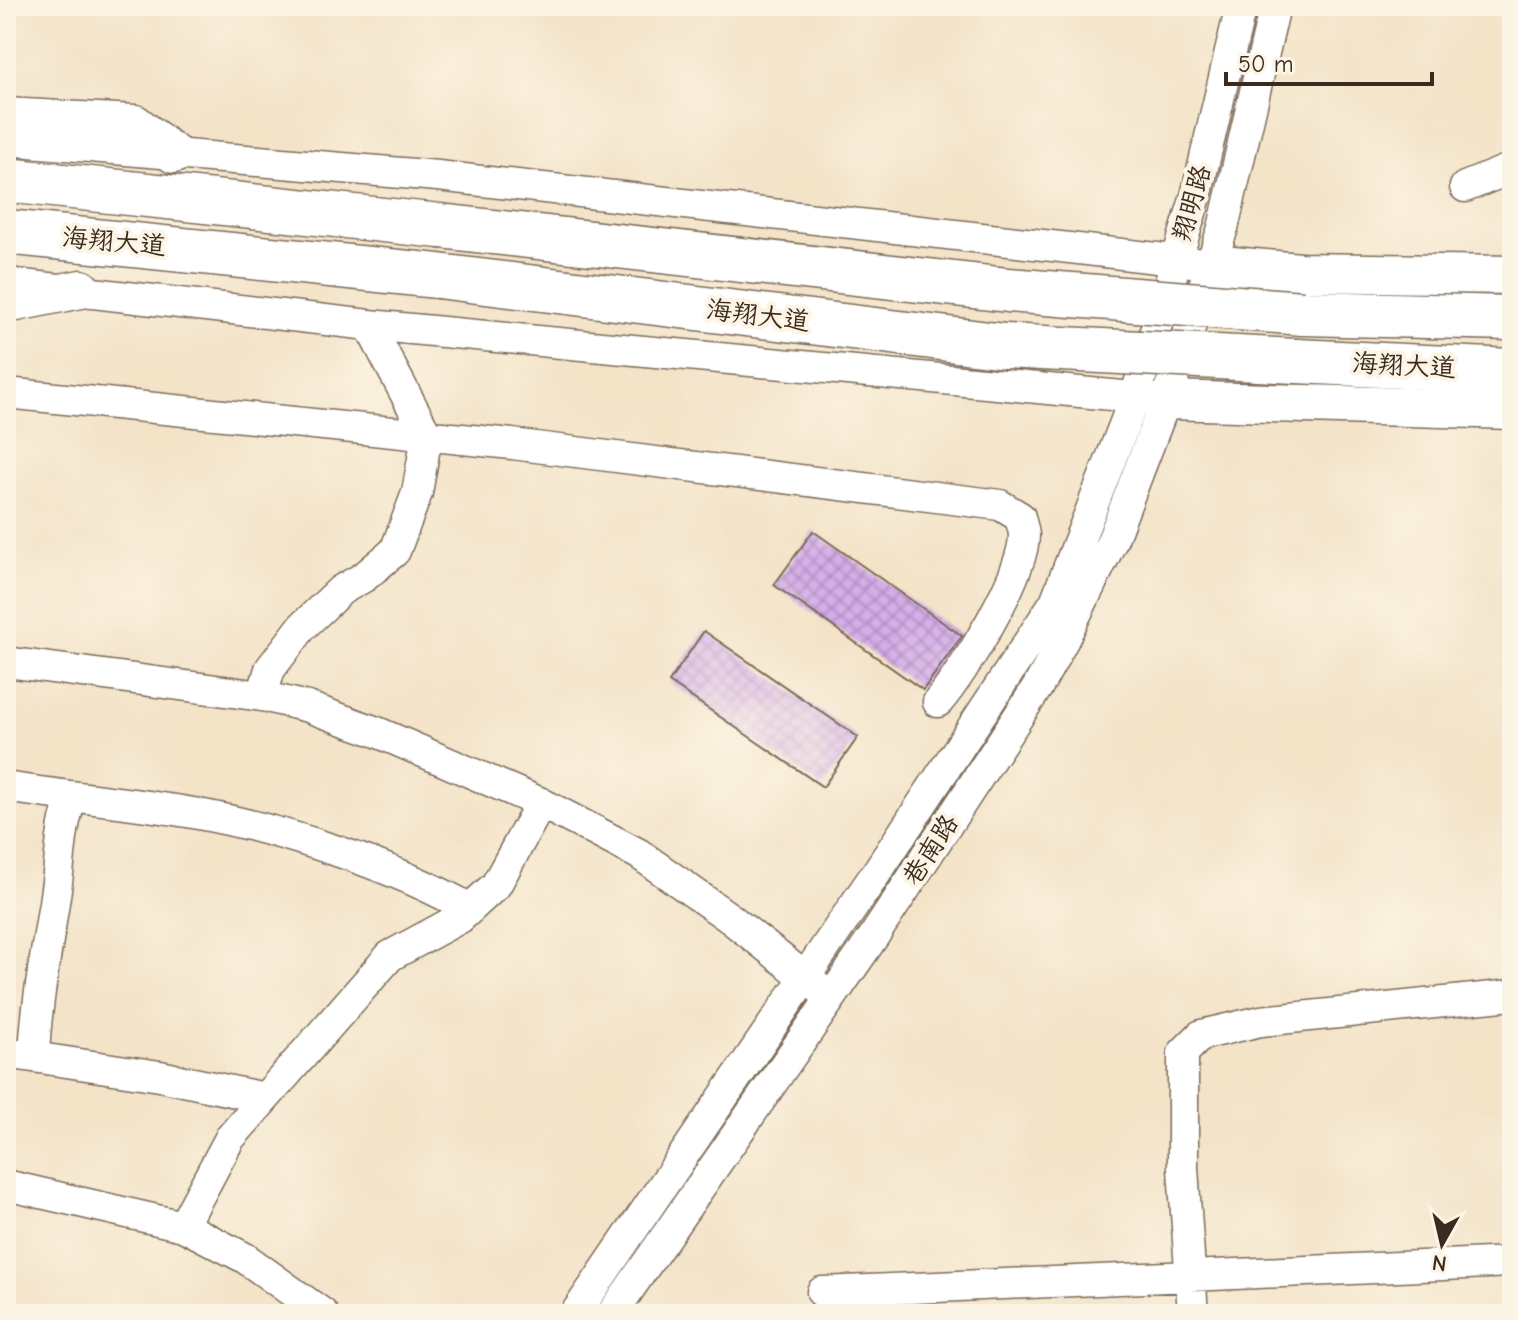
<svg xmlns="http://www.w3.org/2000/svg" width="1518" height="1320" font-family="'Comic Neue','LXGW WenKai TC',sans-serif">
	<defs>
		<pattern id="building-cross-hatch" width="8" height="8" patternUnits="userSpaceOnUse" patternTransform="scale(2)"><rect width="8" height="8" fill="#d6aeea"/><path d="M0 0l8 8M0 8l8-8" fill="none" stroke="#af8ebd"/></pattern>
	</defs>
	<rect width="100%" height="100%" fill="#fcf5e5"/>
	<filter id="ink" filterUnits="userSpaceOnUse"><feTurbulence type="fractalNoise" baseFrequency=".0125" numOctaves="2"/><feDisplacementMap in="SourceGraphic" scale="16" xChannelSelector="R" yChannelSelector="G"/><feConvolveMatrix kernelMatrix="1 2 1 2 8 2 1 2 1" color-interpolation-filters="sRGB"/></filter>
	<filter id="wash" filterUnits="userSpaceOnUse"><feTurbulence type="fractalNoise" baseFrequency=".006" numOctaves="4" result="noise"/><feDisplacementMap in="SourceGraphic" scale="32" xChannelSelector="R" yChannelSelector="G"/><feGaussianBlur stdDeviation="1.8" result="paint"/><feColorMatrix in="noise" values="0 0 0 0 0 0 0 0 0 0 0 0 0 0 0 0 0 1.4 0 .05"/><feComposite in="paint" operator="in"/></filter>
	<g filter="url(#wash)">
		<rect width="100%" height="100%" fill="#f3e3c7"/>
		<g id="blocks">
			<!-- building -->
			<path fill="url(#building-cross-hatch)" d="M 813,531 L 962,636 L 923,690 L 774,585 Z
				M 704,631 L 858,737 L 823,787 L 669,682 Z"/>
		</g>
	</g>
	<g filter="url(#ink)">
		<use href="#blocks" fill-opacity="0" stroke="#7b6b59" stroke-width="2"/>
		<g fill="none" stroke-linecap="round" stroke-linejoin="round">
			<!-- minor casing -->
			<g stroke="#7b6b59" stroke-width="33">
				<path id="minor" d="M 6,140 L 438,176 L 1192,262
					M 1465,187 L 1512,168
					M 6,283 L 369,325 L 1154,399
					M 6,393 L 512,444 L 1000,505 L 1020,517 C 1021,523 1024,530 1024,536 C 1023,575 964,672 938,702
					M 6,662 L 262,696 L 308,707 L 377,732 L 541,803 L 639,854 L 731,919 L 820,989
					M 262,696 L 270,669 L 303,626 L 341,590 L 364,577 L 395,551 L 417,493 L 427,435 L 369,325
					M 6,787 C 68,797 131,802 193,813 C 278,828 396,866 470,909
					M 6,1053 L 160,1076 L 265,1098
					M 34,1057 C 36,1000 48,946 56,889 C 61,857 60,828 72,797
					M 6,1185 L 183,1226 L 245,1258 L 323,1314
					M 183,1226 L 230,1138 L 390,956 L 460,918 L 496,885 L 541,803
					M 822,1292 L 1512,1262
					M 575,1314 L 879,869 L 1055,602 L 1135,397 L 1196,196 L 1241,6
					M 612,1314 L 874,936 L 1037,688 L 1064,639 L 1112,541 L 1166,400 L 1223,228 L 1275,6
					M 1193,1314 L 1183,1168 L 1183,1053 L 1201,1035 L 1261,1021 L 1512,995"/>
			</g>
			<!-- major casing -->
			<g stroke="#7b6b59" stroke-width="41">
				<path id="major" d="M 6,117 L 135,124 L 174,154
					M 1210,264 L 1301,272 L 1512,275
					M 6,304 L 81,289
					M 1166,400 L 1512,410"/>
			</g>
			<!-- highway casing -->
			<g stroke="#7b6b59" stroke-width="47">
				<path id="highway" d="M 6,180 L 440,226
					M 6,232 L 438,276
					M 1302,313 L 1512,318
					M 1296,361 L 1512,371"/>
			</g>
			<!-- minor -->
			<use href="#minor" stroke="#fff" stroke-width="30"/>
			<!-- major -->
			<use href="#major" stroke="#fff" stroke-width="38"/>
			<!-- highway -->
			<use href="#highway" stroke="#fff" stroke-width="44"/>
			<!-- highway-bridge casing -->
			<g stroke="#7b6b59" stroke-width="47" stroke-linecap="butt">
				<path id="highway-bridge" d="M 440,226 L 1008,290 L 1302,313
					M 438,276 L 1005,346 L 1296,361"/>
			</g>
			<!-- highway-bridge -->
			<use href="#highway-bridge" stroke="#fff" stroke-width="44"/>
		</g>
	</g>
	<g text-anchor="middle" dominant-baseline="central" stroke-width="8" stroke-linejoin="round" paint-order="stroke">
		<!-- street labels -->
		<g font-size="26" fill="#3b2a1e" stroke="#fcf5e5">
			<text transform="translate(1192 203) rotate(-74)">翔明路</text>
			<text transform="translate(114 242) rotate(5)">海翔大道</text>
			<text transform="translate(758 316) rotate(7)">海翔大道</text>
			<text transform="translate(1404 366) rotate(3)">海翔大道</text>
			<text transform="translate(931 850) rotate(-57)">巷南路</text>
		</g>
	</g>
	<!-- margin -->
	<rect width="1518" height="1320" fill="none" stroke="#fcf5e5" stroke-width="32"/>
	<!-- north arrow -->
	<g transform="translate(1442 1244) rotate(188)" stroke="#fcf5e5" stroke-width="6" paint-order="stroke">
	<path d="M0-6L14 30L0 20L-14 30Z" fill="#3b2a1e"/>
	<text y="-12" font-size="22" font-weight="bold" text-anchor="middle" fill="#3b2a1e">N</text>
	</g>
	<!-- scale -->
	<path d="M1226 72v12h206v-12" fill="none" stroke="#3b2a1e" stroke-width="4"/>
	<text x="1238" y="72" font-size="24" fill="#3b2a1e" stroke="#fcf5e5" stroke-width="6" paint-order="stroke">50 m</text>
</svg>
